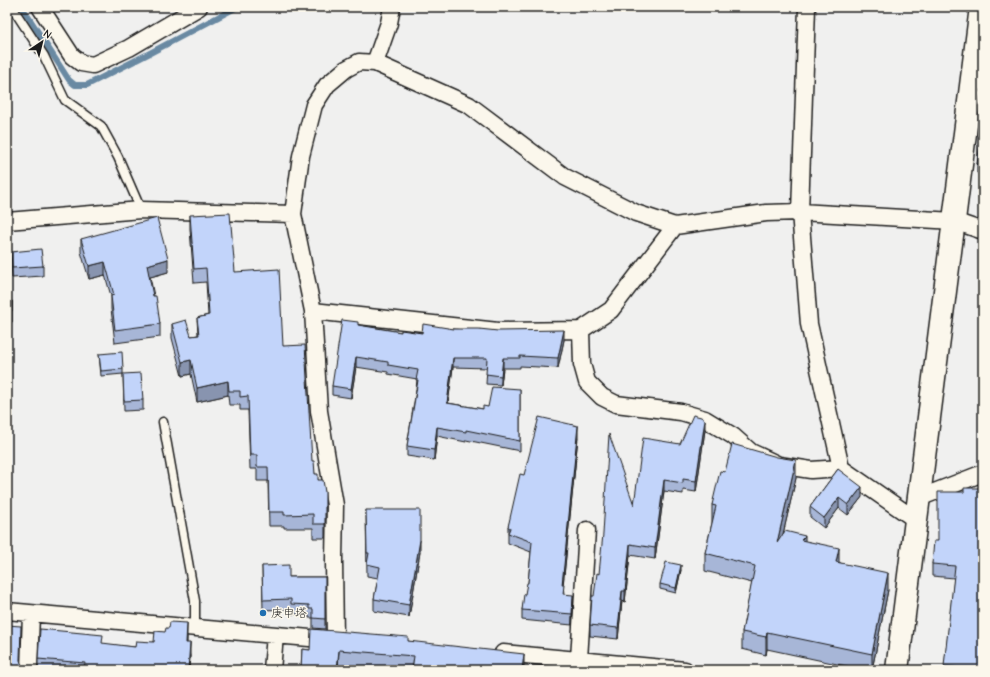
<svg xmlns="http://www.w3.org/2000/svg" width="990" height="677" font-family="'Comic Neue','Klee One',sans-serif">
	<rect width="100%" height="100%" fill="#f0f0ef"/>
	<filter id="ink" filterUnits="userSpaceOnUse"><feTurbulence type="fractalNoise" baseFrequency=".025" numOctaves="2"/><feDisplacementMap in="SourceGraphic" scale="8" xChannelSelector="R" yChannelSelector="G"/><feConvolveMatrix kernelMatrix="1 2 1 2 8 2 1 2 1" color-interpolation-filters="sRGB"/></filter>
	<g filter="url(#ink)">
		<g fill="none" stroke-linecap="round" stroke-linejoin="round">
			<!-- stream -->
			<path stroke="#6989a2" stroke-width="6" d="M 22,7 L 69,80 L 75,85 L 87,85 L 150,53 L 237,7"/>
			<!-- lane casing -->
			<g stroke="#1c1c1c" stroke-width="11">
				<path id="lane" d="M 12,7 L 44,56 L 65,100 L 101,126 L 118,157 L 141,210
					M 163,422 L 195,601 L 195,628"/>
			</g>
			<!-- street casing -->
			<g stroke="#1c1c1c" stroke-width="19">
				<path id="street" d="M 40,7 L 72,56 L 81,63 L 93,65 L 129,48 L 199,7
					M 807,7 L 800,212 L 809,324 L 841,468 L 916,520
					M 375,63 L 389,23 L 392,7
					M 7,221 L 141,210 L 293,214
					M 313,311 L 498,331 L 581,330 L 611,310 L 675,226
					M 581,330 L 582,364 L 587,382 L 602,397 L 616,404 L 681,412 L 705,419 L 733,436 L 751,452 L 779,465 L 811,470 L 841,468
					M 919,498 L 983,473
					M 7,611 L 332,640
					M 335,640 L 334,560 L 335,505 L 319,411 L 313,311 L 293,214 L 301,156 L 314,105 L 327,85 L 346,69 L 359,62 L 375,63 L 469,105 L 565,177 L 636,213 L 675,226 L 766,213 L 800,212 L 954,221 L 983,231
					M 503,653 L 685,670
					M 579,659 L 587,530
					M 29,670 L 31,614
					M 272,670 L 275,635"/>
			</g>
			<!-- secondary casing -->
			<g stroke="#1c1c1c" stroke-width="25">
				<path id="secondary" d="M 897,670 L 981,7"/>
			</g>
			<!-- lane -->
			<use href="#lane" stroke="#fbf7ec" stroke-width="8"/>
			<!-- street -->
			<use href="#street" stroke="#fbf7ec" stroke-width="16"/>
			<!-- secondary -->
			<use href="#secondary" stroke="#fbf7ec" stroke-width="22"/>
		</g>
		<!-- wall -->
		<path fill="#a7b6d7" stroke="#1c1c1c" d="M 983,143 L 983,174 L 977,173 L 977,164 Z
			M 190,215 L 235,272 L 283,346 L 315,474 L 325,492 L 325,538 L 313,538 L 313,528 L 284,528 L 284,526 L 269,526 L 268,481 L 257,481 L 257,469 L 250,469 L 248,410 L 240,410 L 240,405 L 229,405 L 228,395 L 197,402 L 191,374 L 182,376 L 172,338 L 172,324 L 191,336 L 198,335 L 197,318 L 208,315 L 206,282 L 194,283 L 190,229 Z
			M 81,239 L 168,272 L 150,277 L 160,324 L 160,337 L 115,343 L 111,309 L 111,296 L 105,275 L 89,279 L 81,252 Z
			M 11,252 L 43,266 L 43,276 L 12,278 L 11,262 Z
			M 7,301 L 12,301 L 12,322 L 7,323 Z
			M 358,325 L 401,332 L 422,333 L 454,329 L 564,340 L 558,368 L 520,366 L 520,368 L 503,368 L 501,385 L 486,384 L 487,368 L 453,367 L 448,403 L 483,409 L 488,407 L 520,389 L 520,451 L 466,440 L 466,442 L 437,436 L 434,460 L 407,456 L 407,446 L 416,390 L 417,379 L 388,374 L 388,372 L 356,367 L 351,398 L 332,395 L 332,386 Z
			M 99,354 L 123,369 L 123,374 L 143,400 L 143,410 L 124,411 L 123,374 L 101,376 Z
			M 705,430 L 696,492 L 683,490 L 683,494 L 664,491 L 655,559 L 630,555 L 625,602 L 622,601 L 618,639 L 590,636 L 590,625 L 599,574 L 634,505 L 680,444 Z
			M 578,437 L 563,585 L 564,594 L 573,605 L 572,625 L 522,620 L 522,610 L 528,583 L 531,552 L 508,543 L 508,527 L 524,475 Z
			M 838,469 L 862,497 L 848,515 L 839,508 L 824,528 L 810,517 L 810,507 Z
			M 725,472 L 796,478 L 783,534 L 805,541 L 839,562 L 888,590 L 872,670 L 865,670 L 767,649 L 766,655 L 742,649 L 742,632 L 752,583 L 705,571 L 705,553 L 712,523 L 712,505 Z
			M 964,492 L 983,670 L 944,670 L 954,578 L 932,576 L 932,564 L 938,541 Z
			M 366,510 L 420,552 L 409,617 L 374,611 L 374,599 L 378,578 L 367,576 Z
			M 262,566 L 289,577 L 325,577 L 325,629 L 313,628 L 313,618 L 309,618 L 309,614 L 291,614 L 291,609 L 263,610 Z
			M 681,570 L 676,593 L 660,589 L 660,584 Z
			M 187,637 L 187,643 L 190,656 L 189,670 L 38,670 L 38,659 L 103,644 L 135,647 L 154,642 Z
			M 408,641 L 524,670 L 371,670 L 339,667 L 338,670 L 301,670 L 302,649 L 310,650 Z"/>
		<!-- shaded-wall -->
		<path fill="#8894af" stroke="#1c1c1c" d="M 168,259 L 168,272 L 147,278 L 147,265 Z
			M 105,262 L 105,275 L 89,279 L 89,266 Z
			M 564,330 L 564,340 L 558,368 L 558,358 Z
			M 356,357 L 356,367 L 351,398 L 351,389 Z
			M 453,358 L 453,367 L 447,412 L 447,403 Z
			M 503,358 L 503,368 L 501,385 L 501,376 Z
			M 191,360 L 191,374 L 182,376 L 182,362 Z
			M 228,381 L 228,395 L 197,402 L 197,388 Z
			M 705,420 L 705,430 L 696,492 L 696,481 Z
			M 578,426 L 578,437 L 562,596 L 562,585 Z
			M 437,427 L 437,436 L 434,460 L 434,450 Z
			M 796,460 L 796,478 L 777,560 L 777,543 Z
			M 664,480 L 664,491 L 655,559 L 655,548 Z
			M 862,487 L 862,497 L 848,515 L 848,505 Z
			M 839,498 L 839,508 L 824,528 L 824,518 Z
			M 805,536 L 805,553 L 801,540 Z
			M 420,540 L 420,552 L 409,617 L 409,605 Z
			M 630,544 L 630,555 L 625,602 L 625,591 Z
			M 839,548 L 839,566 L 836,562 Z
			M 681,565 L 681,570 L 676,593 L 676,588 Z
			M 888,573 L 888,590 L 872,670 L 872,654 Z
			M 622,591 L 622,601 L 618,639 L 618,628 Z
			M 573,595 L 573,605 L 572,625 L 572,614 Z
			M 187,623 L 187,637 L 186,656 L 186,643 Z
			M 767,632 L 767,649 L 766,655 L 766,637 Z
			M 190,643 L 190,656 L 189,670 L 188,670 Z
			M 339,650 L 338,670 L 337,670 Z
			M 524,654 L 524,670 L 522,670 Z"/>
		<!-- building -->
		<path fill="#c2d4fa" stroke="#1c1c1c" d="M 980,143 L 983,143 L 983,164 L 977,164 Z
			M 230,213 L 235,272 L 279,269 L 283,346 L 305,345 L 312,461 L 314,461 L 315,474 L 318,474 L 318,480 L 323,480 L 325,492 L 325,524 L 313,524 L 313,514 L 284,515 L 284,512 L 269,512 L 268,467 L 257,467 L 257,455 L 250,455 L 248,396 L 240,397 L 240,391 L 229,391 L 228,381 L 197,388 L 191,360 L 182,362 L 172,324 L 186,320 L 191,336 L 199,335 L 197,318 L 209,315 L 206,268 L 194,269 L 190,215 Z
			M 157,218 L 168,259 L 147,265 L 153,296 L 156,296 L 160,324 L 115,330 L 111,296 L 114,295 L 105,262 L 89,266 L 81,239 Z
			M 41,249 L 43,266 L 12,268 L 11,252 Z
			M 7,301 L 12,301 L 12,311 L 7,311 Z
			M 342,320 L 358,322 L 358,325 L 401,332 L 401,330 L 422,333 L 423,324 L 454,329 L 479,329 L 498,331 L 564,330 L 558,358 L 520,356 L 520,358 L 503,358 L 501,376 L 486,374 L 487,358 L 453,358 L 447,403 L 483,409 L 483,406 L 488,407 L 492,387 L 520,389 L 520,441 L 466,430 L 466,432 L 437,427 L 434,450 L 407,446 L 418,380 L 416,380 L 418,370 L 388,365 L 388,362 L 356,357 L 351,389 L 332,386 Z
			M 122,352 L 123,369 L 101,371 L 99,354 Z
			M 141,373 L 143,400 L 124,401 L 123,374 Z
			M 693,415 L 701,417 L 705,420 L 696,481 L 683,479 L 683,483 L 664,480 L 655,548 L 630,544 L 625,591 L 622,591 L 618,628 L 590,625 L 592,596 L 594,596 L 597,573 L 599,574 L 603,534 L 609,434 L 634,505 L 643,438 L 680,444 Z
			M 539,417 L 578,426 L 562,585 L 564,585 L 563,594 L 573,595 L 572,614 L 522,610 L 524,594 L 525,594 L 527,583 L 528,583 L 532,542 L 508,533 L 510,528 L 508,527 L 520,474 L 524,475 Z
			M 732,444 L 777,457 L 796,460 L 777,543 L 785,531 L 805,536 L 801,540 L 839,548 L 836,562 L 888,573 L 872,654 L 767,632 L 766,637 L 742,632 L 755,566 L 705,553 L 716,506 L 712,505 L 720,471 L 725,472 Z
			M 838,469 L 862,487 L 848,505 L 839,498 L 824,518 L 810,507 Z
			M 964,488 L 983,488 L 983,670 L 978,670 L 944,666 L 955,566 L 932,564 L 934,541 L 938,541 L 938,492 L 964,492 Z
			M 366,510 L 420,510 L 420,540 L 409,605 L 374,599 L 380,567 L 367,564 L 369,553 L 367,553 Z
			M 666,562 L 681,565 L 676,588 L 660,584 Z
			M 289,565 L 289,577 L 325,577 L 325,619 L 313,618 L 313,609 L 309,609 L 309,605 L 291,604 L 291,599 L 263,600 L 262,566 Z
			M 170,622 L 187,623 L 186,643 L 190,643 L 188,670 L 84,670 L 85,663 L 38,659 L 40,629 L 103,635 L 102,643 L 135,647 L 136,641 L 154,642 L 155,631 L 165,632 L 166,628 L 169,628 Z
			M 7,625 L 21,626 L 20,660 L 22,666 L 21,670 L 7,670 Z
			M 311,629 L 408,637 L 408,641 L 524,654 L 522,670 L 412,670 L 414,656 L 339,650 L 337,670 L 301,669 L 302,649 L 310,650 Z"/>
	</g>
	<!-- markers -->
	<circle fill="#1f6fb2" stroke="#fbf7ec" stroke-width="1.5" cx="263" cy="613" r="4"/>
	<g text-anchor="middle" dominant-baseline="central" stroke-width="3" stroke-linejoin="round" paint-order="stroke">
		<!-- poi labels -->
		<g font-size="12" fill="#1c1c1c" stroke="#fbf7ec" text-anchor="start">
			<text x="271" y="613">庚申塔</text>
		</g>
	</g>
	<!-- margin -->
	<rect width="990" height="677" fill="none" stroke="#fbf7ec" stroke-width="24"/>
	<rect x="12" y="12" width="966" height="653" fill="none" stroke="#1c1c1c" stroke-width="1.5" filter="url(#ink)"/>
	<!-- north arrow -->
	<g transform="translate(42 42) rotate(35)" stroke="#fbf7ec" stroke-width="3" paint-order="stroke">
	<path d="M0-3L7 15L0 10L-7 15Z" fill="#1c1c1c"/>
	<text y="-6" font-size="11" font-weight="bold" text-anchor="middle" fill="#1c1c1c">N</text>
	</g>
</svg>
